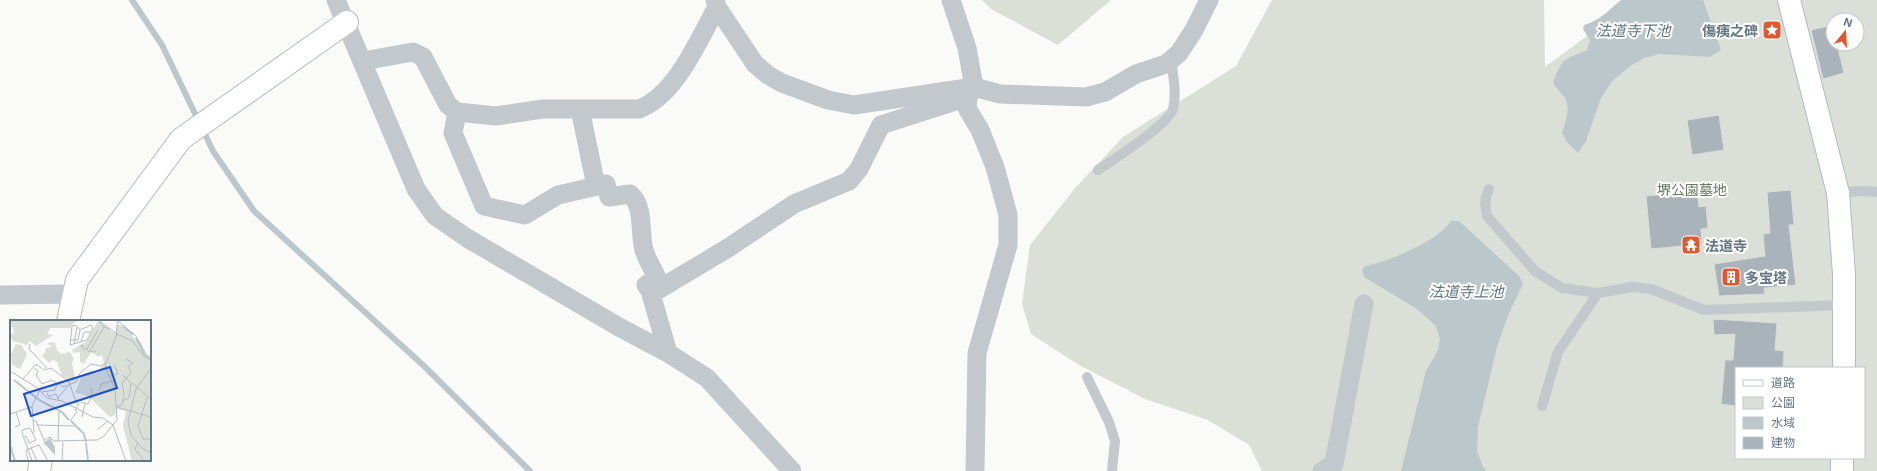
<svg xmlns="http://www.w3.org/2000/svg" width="1877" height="471" font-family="Inter,'Noto Sans JP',sans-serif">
	<rect width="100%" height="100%" fill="#fafaf8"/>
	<!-- green -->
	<path fill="#dadfd7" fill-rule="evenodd" d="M 982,0 L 1111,0 L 1058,45 L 991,9 Z
		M 1272,0 L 1544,0 L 1545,67 L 1636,0 L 1877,0 L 1877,471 L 1262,471 L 1249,445 L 1208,420 L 1145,399 L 1079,365 L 1031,334 L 1022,304 L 1030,245 L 1076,187 L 1123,137 L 1236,66 ZM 1833,20 L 1857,20 L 1857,44 L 1833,44 ZM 1736,368 L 1864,368 L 1864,458 L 1736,458 Z"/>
	<!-- water -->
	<path fill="#bbc7cb" d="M 1621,0 L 1703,0 L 1721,50 L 1710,57 L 1659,54 L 1644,58 L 1632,65 L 1612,81 L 1601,98 L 1586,141 L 1578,153 L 1567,142 L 1562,133 C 1565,122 1571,109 1565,98 C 1561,92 1556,89 1553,82 C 1564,56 1563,61 1587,50 L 1590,40 L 1583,29 L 1584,25 C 1599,21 1609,10 1621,0 Z
		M 1451,221 L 1459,221 L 1519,276 L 1523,284 L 1509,313 L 1497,347 L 1478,427 L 1477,451 L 1482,465 L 1486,471 L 1401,471 L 1426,371 L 1438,350 L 1440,339 L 1436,326 L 1417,309 L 1364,277 L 1362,270 L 1365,266 C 1388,262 1438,241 1451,221 Z"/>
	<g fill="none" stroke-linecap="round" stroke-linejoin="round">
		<!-- stream -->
		<path stroke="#bbc7cb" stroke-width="6" d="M 132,0 L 162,45 L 213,151 L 254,211 L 424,366 L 530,471"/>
	</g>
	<!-- building -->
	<path fill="#aab3b9" stroke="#dcdcda" d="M 1833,25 L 1833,44 L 1837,44 L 1844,73 L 1823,79 L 1811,30 Z
		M 1719,115 L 1724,150 L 1692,155 L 1687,120 Z
		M 1791,190 L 1794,225 L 1789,225 L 1796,285 L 1764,288 L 1765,294 L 1719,296 L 1714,264 L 1765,256 L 1763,234 L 1770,233 L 1767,192 Z
		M 1697,191 L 1699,207 L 1706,206 L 1708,228 L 1701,229 L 1702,244 L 1651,249 L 1646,196 Z
		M 1713,319 L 1777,323 L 1775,350 L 1784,351 L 1783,368 L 1736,368 L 1736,406 L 1721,404 L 1725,360 L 1733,360 L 1735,334 L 1714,335 Z"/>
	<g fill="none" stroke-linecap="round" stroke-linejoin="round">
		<!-- secondary casing -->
		<g stroke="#b3babf" stroke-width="24">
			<path id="secondary" d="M 1789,0 L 1838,193 L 1844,274 L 1844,368
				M 68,321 L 77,280 L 181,139 L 347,22
				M 39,471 L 41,460
				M 1842,471 L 1842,458"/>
		</g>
		<!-- lane -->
		<path stroke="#c3c8cc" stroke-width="10" d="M 1098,170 C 1113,160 1169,124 1173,109 C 1177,93 1173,75 1171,60
			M 1489,189 C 1484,199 1485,206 1487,216 L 1535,271 L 1562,288 L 1598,293
			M 1838,193 L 1861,191 L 1877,192
			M 1087,377 L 1109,422 L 1115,441 L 1112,471
			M 1542,406 L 1558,352 L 1598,293 L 1632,287 L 1651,289 L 1704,310 L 1845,305"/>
		<!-- street -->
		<path stroke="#c3c8cc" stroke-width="19" d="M 336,0 L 416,189 L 435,216 L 467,238 L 619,327 L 668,353 L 707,378 L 792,471
			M 715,0 L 717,7 L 755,64 L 768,75 L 782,83 L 828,100 L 854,105 L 974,87 L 1000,94 L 1086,97 L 1105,92 L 1136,74 L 1166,64 L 1171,60 L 1179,53 L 1194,30 L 1209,0
			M 951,0 L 967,48 L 974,87 L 968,97 L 967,108 L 980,130 L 995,167 L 1008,215 L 1008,245 L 977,353 L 975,471
			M 363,61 L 413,52 L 423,57 L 448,105 L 457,112 L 496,116 L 543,109 L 639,109 C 676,95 698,41 717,7
			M 580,109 L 596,186
			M 457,112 L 453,133 L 484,206 L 525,215 L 558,195 L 606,184 L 609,197 L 630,194 C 645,207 639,232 644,250 C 647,260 653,269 657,278 L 646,285 L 651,292
			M 0,295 L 74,294
			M 668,353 L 651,294 L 728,248 L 794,204 L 849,181 L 859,169 L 881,125 L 968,97
			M 1322,471 L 1334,464 L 1364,304"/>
		<!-- secondary -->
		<use href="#secondary" stroke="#fff" stroke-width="22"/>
	</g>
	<!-- icons -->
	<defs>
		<g id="sight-square" transform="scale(1)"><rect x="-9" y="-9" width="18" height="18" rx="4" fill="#e4572e" stroke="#fff"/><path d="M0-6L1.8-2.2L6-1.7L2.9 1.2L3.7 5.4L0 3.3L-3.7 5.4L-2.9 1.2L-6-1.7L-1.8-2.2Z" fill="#fff"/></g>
		<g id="temple-square" transform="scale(1)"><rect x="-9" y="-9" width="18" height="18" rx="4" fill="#e4572e" stroke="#fff"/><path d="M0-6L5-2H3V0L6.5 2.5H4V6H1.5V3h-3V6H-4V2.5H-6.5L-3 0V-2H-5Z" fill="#fff"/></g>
		<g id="building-square" transform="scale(1)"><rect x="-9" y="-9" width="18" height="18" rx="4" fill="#e4572e" stroke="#fff"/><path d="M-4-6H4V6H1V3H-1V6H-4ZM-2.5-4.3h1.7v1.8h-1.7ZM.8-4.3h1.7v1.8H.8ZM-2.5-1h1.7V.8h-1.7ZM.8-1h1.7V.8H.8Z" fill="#fff"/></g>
	</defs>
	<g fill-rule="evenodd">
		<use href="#sight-square" x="1772" y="30"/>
		<use href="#temple-square" x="1691" y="245"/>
		<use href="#building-square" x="1731" y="277"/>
	</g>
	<g text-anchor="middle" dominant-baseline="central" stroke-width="4" stroke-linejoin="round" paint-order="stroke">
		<!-- poi labels -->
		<g font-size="14" font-weight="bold" fill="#657683" stroke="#fff" text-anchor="start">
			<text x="1758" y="30" text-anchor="end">傷痍之碑</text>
			<text x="1705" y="245">法道寺</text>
			<text x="1745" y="277">多宝塔</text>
		</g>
		<!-- park labels -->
		<g font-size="14" fill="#687a64" stroke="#fff">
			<text x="1692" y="189">堺公園墓地</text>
		</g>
		<!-- water labels -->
		<g font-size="15" font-style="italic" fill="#60757c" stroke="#fff">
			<text x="1633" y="30">法道寺下池</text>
			<text x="1466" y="291">法道寺上池</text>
		</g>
	</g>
	<!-- overview -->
	<g transform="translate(10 320)">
		<rect width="141" height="141" fill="#fafaf8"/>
		<path d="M 0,0 L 66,0 L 66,1 L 60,8 L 40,8 L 37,14 L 43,15 L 26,26 L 20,21 L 17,25 L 3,21 L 0,16 L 4,12 ZM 88,1 L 105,14 L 108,5 L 111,5 L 124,18 L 134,34 L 141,38 L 141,141 L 122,141 L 113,106 L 116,91 L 106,89 L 105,95 L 100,97 L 78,76 L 65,73 L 72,55 L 82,50 L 86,54 L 94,43 L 92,35 L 89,37 L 81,32 L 74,44 L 70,42 L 70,32 L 63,33 L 62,30 L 77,21 ZM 41,22 L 45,23 L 47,30 L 51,34 L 60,32 L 64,39 L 62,42 L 65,58 L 63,61 L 52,56 L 47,42 L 43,40 L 39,43 L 32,35 L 36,32 L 35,29 L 43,26 L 37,24 ZM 6,24 L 11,25 L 17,34 L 10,49 L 2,45 L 1,34 Z" fill="#dadfd7"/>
		<path d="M 40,118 L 45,127 L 45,135 L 34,123 Z" fill="#bbc7cb"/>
		<path fill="none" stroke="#bbc7cb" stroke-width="2" d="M 113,6 L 123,15M 126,18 L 134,34 L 141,38M 4,60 L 29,80 L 52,92 L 59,100M 61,101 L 74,114 L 76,122M 76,123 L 78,141M 0,125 L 5,141"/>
		<path fill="none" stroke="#b5bdc2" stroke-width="1" d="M 88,0 L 107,14 L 123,21 L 133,36 L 141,40M 89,1 L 94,7 L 100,9M 108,1 L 126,16 L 136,34M 66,5 L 70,10 L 81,5 L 83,8 L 77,20 L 60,25 L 62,6 ZM 106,13 L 108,1M 60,20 L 68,20 L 70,10M 71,22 L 74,12 L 81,12M 20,24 L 19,29 L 37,48M 64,24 L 67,7M 70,26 L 73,25 L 73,29 L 77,29 L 79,32 L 86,31M 77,29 L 88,10M 80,31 L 94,7M 24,48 L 28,51 L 26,55 L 32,64 L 42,60 L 53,67 L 66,62 L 70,53 L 81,44 L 91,46 L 95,43M 141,48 L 126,69 L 118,101 L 121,115 L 132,128 L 141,133M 0,51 L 26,67 L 37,78 L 52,81 L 83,97 L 93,98 L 103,105 L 116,141M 112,55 L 141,79M 101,56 L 108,54 L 104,44M 13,59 L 26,44 L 34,50 L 41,48 L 59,62 L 66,82 L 69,84 L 66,88M 90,70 L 91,64 L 103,61M 32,72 L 45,70 L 47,64M 37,73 L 39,77 L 46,74 L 48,78M 137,78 L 128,106 L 133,119 L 141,119M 49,80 L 48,78 L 58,66M 112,81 L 119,78 L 121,63M 71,82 L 78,84 L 82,76 L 81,68M 107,86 L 112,85 L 114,74 L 112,63 L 121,53 L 118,46 L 123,43 L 116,39M 107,87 L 141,97M 0,94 L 22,87M 72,97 L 75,84M 23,101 L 26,101 L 36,125M 60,101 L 67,92 L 65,89M 27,105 L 65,106M 5,107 L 10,105 L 6,92M 88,109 L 98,101M 24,113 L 22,86 L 30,70M 14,117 L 16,116 L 19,123 L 26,120 L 20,108 L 12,110 L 13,116 L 17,126 L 18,129 L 16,130 L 18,141M 34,120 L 40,117 L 44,121 L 87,120 L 94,116 L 107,100 L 105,69 L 95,46 L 107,14M 48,121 L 49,92M 128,123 L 125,129 L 134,141M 21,128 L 29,125 L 38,141M 22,141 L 18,129 L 21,128 L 27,141M 52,141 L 53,122"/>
		<path fill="#1d4ed8" fill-opacity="0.15" stroke="#1d4ed8" stroke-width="2" d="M 100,47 L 107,68 L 21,96 L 14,74 Z"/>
		<rect width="141" height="141" fill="none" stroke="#657683" stroke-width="2"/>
	</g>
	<!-- legend -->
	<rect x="1735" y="367" width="130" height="92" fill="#ffffff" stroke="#c1c8cd"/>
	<rect x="1743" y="380" width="20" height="6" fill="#ffffff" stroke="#c1c8cd"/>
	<text x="1771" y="387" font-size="12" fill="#657683">道路</text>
	<rect x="1743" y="397" width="20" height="12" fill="#dadfd7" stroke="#c1c8cd"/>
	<text x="1771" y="407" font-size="12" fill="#657683">公園</text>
	<rect x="1743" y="417" width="20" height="12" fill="#bbc7cb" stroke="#c1c8cd"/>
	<text x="1771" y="427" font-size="12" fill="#657683">水域</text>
	<rect x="1743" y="437" width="20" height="12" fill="#aab3b9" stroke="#c1c8cd"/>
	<text x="1771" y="447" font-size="12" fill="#657683">建物</text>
	<!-- north arrow -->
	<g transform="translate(1845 32) rotate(18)"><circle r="19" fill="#ffffff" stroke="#c1c8cd"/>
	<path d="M0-3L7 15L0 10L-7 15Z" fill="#e4572e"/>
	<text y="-6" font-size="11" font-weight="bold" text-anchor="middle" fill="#657683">N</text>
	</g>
</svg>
